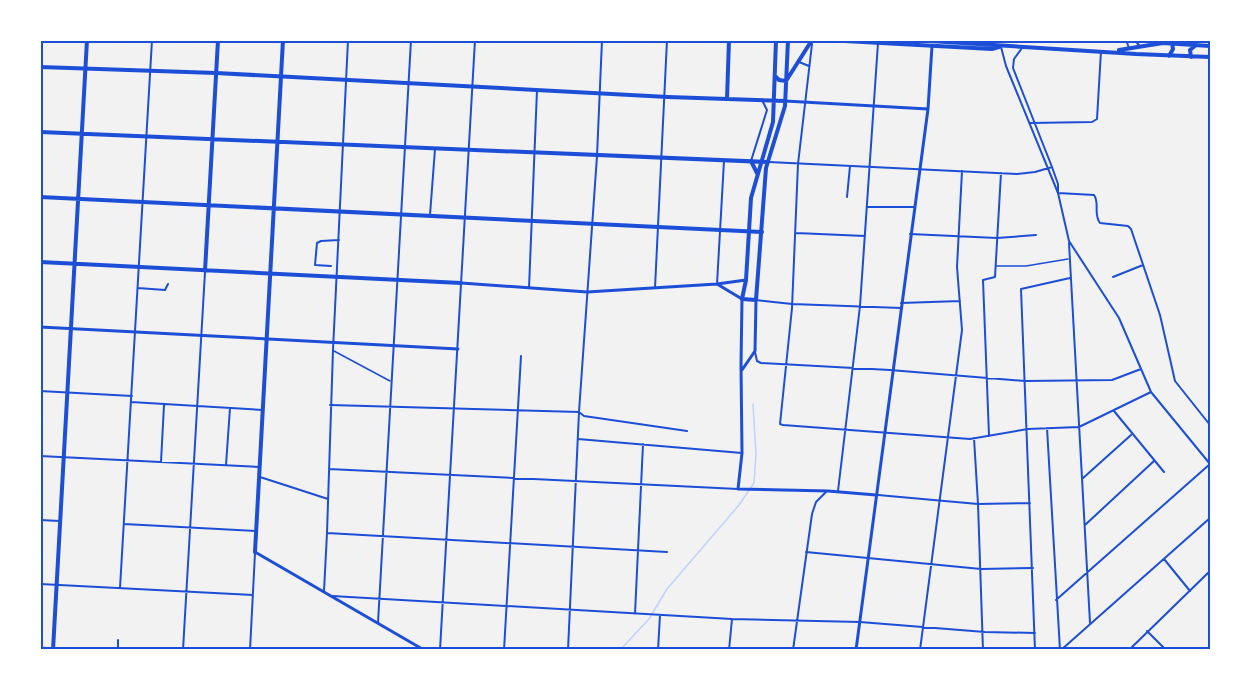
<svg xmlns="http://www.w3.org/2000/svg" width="1251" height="690" font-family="'Fira Sans',sans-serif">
	<rect width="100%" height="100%" fill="#f2f2f2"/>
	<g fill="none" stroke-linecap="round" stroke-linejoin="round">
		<!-- stream -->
		<path stroke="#bfd3fe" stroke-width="1.5" d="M 620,650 L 649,619 L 667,589 L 739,505 L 754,483 L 756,454 L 753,404"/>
		<!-- service -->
		<path stroke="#1d4ed8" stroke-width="1.5" d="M 996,266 L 1026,266 L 1068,259
			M 334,351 L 390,381"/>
		<!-- minor -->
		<path stroke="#1d4ed8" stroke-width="2" d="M 1126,40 L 1129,48
			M 1134,40 L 1139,45
			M 812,44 L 798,164 L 792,308 L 780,424 L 783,425 L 970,439 L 1028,429 L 1079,427 L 1151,392
			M 1001,47 L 1006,66 L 1058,193 L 1069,241 L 1119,318 L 1151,392 L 1210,464
			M 1022,48 L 1014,59 L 1013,68 L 1052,167 L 1058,184 L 1058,193
			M 799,62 L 809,66
			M 1030,123 L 1092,122 L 1097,119 L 1101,51
			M 751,161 L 767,110 L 763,102
			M 769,162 L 1017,174 L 1035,172 L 1052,167
			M 1058,193 L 1094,195 C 1100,203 1093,214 1100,223 L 1128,226 L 1131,229 L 1160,315 L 1175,381 L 1210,425
			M 847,197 L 850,166
			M 867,207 L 914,207
			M 430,215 L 435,149
			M 796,233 L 865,236
			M 910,234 L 997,238 L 1036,235
			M 1069,243 L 1090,623
			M 331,266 L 315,265 L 317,243 L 321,241 L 339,240
			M 1113,277 L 1143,265
			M 717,284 L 724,161
			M 138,288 L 165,290 L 168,284
			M 529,288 L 537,90
			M 655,288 L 667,40
			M 756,300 L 792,304 L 901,308
			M 901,303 L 960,301
			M 755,352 L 757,361 L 761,363 L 890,370 L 1025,381 L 1112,380 L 1141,369
			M 40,391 L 132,396
			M 131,402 L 263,410
			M 330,405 L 579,412 L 584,416 L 687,431
			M 1114,411 L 1164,472
			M 1047,428 L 1060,650
			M 989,436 L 983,280 L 995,277 L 1001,173
			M 974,438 L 978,504 L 983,650
			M 578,439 L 742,453
			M 40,456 L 259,467
			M 161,462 L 164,405
			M 226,465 L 230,408
			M 329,469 L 738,489
			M 260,477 L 328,499
			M 1082,479 L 1131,435
			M 838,491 L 860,306 L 878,43
			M 878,495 L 978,504 L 1030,503
			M 40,520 L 60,521
			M 124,524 L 256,531
			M 1085,525 L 1154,461
			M 327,533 L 667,552
			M 806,552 L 981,569 L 1033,568
			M 1164,559 L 1190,591
			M 40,584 L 253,595
			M 120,588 L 152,40
			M 324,591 L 327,533 L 333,350 L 348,40
			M 332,596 L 732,619 L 860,622 L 985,632 L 1035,633
			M 1056,600 L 1210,464
			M 635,614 L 643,444
			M 378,623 L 411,40
			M 1147,631 L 1166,650
			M 53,649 L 67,650
			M 118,650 L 118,640
			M 183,650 L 205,272
			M 250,650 L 255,553
			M 440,650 L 475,40
			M 504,650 L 521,356
			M 568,650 L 579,412 L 597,156 L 602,40
			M 658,650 L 660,615
			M 729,650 L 732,619
			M 793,650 L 812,514 L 816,502 L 826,492
			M 920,650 L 962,330 L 957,267 L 962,171
			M 1035,650 L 1021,289 L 1070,278
			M 1061,650 L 1210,518
			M 1129,650 L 1210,571"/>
		<!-- tertiary -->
		<path stroke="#1d4ed8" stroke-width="3" d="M 785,101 L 928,109
			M 461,283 L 587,292 L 717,284 L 746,280
			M 717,284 L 742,299 L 741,365 L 742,453 L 738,489 L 828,491 L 876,495
			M 40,327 L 458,349
			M 742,370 L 755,351 L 756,300
			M 255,552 L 424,650
			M 40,648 L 53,649
			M 856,650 L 928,109 L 932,46"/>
		<!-- secondary -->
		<path stroke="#1d4ed8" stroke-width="4" d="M 40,132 L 767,162
			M 40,197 L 762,232
			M 40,262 L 461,283
			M 205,271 L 218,40
			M 255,552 L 283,40
			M 53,650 L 87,40"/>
		<!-- primary -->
		<path stroke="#1d4ed8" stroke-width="4" d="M 776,40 L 773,122 L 751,198 L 746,280 L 742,299 L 756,300 L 766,168 L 785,106 L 788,40
			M 826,40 L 992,49 L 999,47
			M 914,40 L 1136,54 L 1210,57
			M 1119,50 L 1163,43 L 1210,46
			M 1169,56 L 1173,49 L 1172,43
			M 1191,57 L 1190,50 L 1196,45
			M 40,67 L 216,73 L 668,97 L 785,101
			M 775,76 L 779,80 L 786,81 L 812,40
			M 727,99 L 729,40
			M 751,161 L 757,173"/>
	</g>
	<!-- border -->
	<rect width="1251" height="690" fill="none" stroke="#ffffff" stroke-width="84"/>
	<rect x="42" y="42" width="1167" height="606" fill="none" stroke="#1d4ed8" stroke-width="2"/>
</svg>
